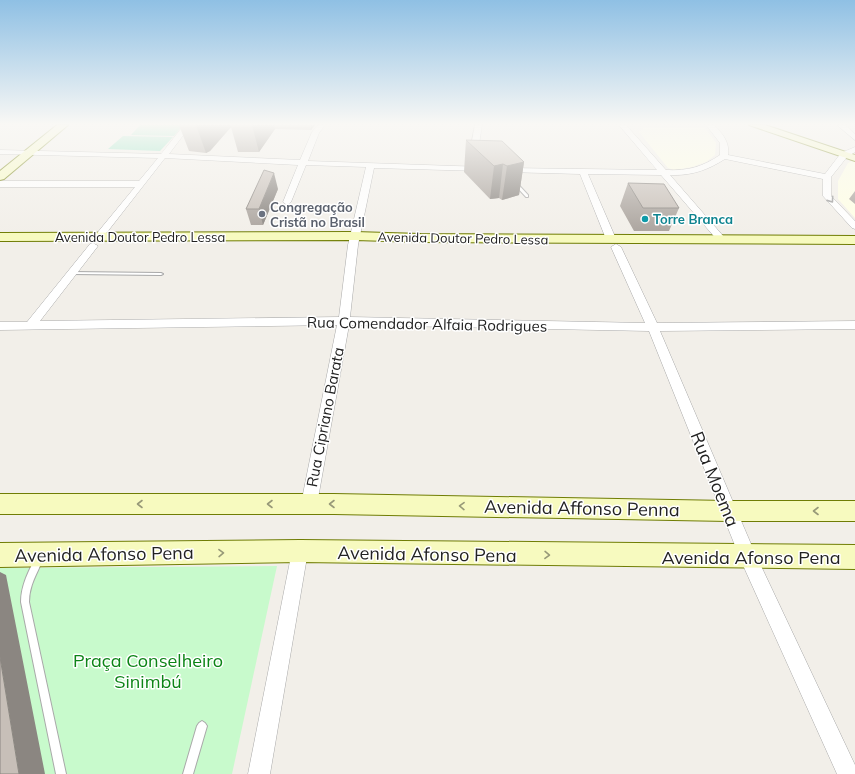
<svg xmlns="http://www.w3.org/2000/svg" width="855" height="774" font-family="Mulish,sans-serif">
	<rect width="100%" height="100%" fill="#f2efe9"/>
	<!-- education -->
	<path fill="#ffffe5" d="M 701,127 L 706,129 L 716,143 L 715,155 L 706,162 L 692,167 L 674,170 L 668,168 L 639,132 L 644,128 Z
		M 853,161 L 855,161 L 855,218 L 838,199 L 838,181 L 848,163 Z"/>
	<!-- park -->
	<path fill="#c8facc" d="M 277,566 L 232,774 L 0,774 L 0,568 Z"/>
	<!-- pitch -->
	<path fill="#88e0be" d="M 140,125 L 183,125 L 174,136 L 131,135 Z
		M 123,136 L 173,137 L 160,151 L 108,149 Z"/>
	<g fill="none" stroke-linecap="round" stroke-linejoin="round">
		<!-- lane casing -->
		<g stroke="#a9a9a9" stroke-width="2">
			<path id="lane" d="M 514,182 L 516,182 L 528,195 L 528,197 L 526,197 L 514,184 Z
				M 70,272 L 161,273 L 163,274 L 161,275 L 72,274 L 70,273 Z
				M 39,555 L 42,556 L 43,559 C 37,574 29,585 29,602 L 66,774 L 56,774 L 21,602 C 21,585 29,571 36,556 Z
				M 202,721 L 205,723 L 207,726 L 193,774 L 183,774 L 197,726 L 199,723 Z"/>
		</g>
		<!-- street casing -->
		<g stroke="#a9a9a9" stroke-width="1">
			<path id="street" d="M 184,125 L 191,125 L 169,154 L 300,160 L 312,132 L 318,125 L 325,125 L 319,133 L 308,161 L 484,167 L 485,169 L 481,171 L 374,168 L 358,245 L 350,317 L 645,323 L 611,247 L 616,244 L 621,247 L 657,323 L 855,321 L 855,329 L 660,331 L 754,551 L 855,765 L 855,774 L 837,774 L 742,563 L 649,331 L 349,325 L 317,504 L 315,509 L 309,511 L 303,509 L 301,504 L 337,325 L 0,330 L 0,322 L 27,322 L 90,244 L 93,243 L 98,246 L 40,321 L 339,317 L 348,245 L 366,167 L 306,165 L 291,202 L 287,205 L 283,202 L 298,165 L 165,158 L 101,240 L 98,241 L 93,238 L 135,187 L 0,187 L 0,181 L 139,181 L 158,158 L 0,154 L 0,150 L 161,154 Z
				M 475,125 L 482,125 L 477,157 L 473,159 L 469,157 Z
				M 619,125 L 626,125 L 666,170 C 688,171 702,167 720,155 L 720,143 L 706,125 L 714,125 C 722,133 730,142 728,155 L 825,174 L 841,153 L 855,147 L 855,152 L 847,157 L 831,177 L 831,196 L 855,221 L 855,229 L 852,228 L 823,196 L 823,179 L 725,159 C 708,170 691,176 670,175 L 724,237 L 726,239 L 724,241 L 718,241 L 661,175 L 588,174 L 616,239 L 611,242 L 606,239 L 580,174 L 505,172 L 501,170 L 505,168 L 657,170 Z
				M 837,125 L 845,125 L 855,134 L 855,140 Z
				M 300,543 L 306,545 L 308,551 L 270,774 L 248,774 L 292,551 L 294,545 Z"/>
		</g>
		<!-- secondary casing -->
		<g stroke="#707d05" stroke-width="2">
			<path id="secondary" d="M 57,125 L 68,125 L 4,179 L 0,180 L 0,171 Z
				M 749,125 L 765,125 L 855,155 L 855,161 Z
				M 355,232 L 421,234 L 855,236 L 855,244 L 421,242 L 355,240 L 0,241 L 0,233 Z
				M 0,494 L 334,494 L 728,501 L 855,501 L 855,521 L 728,521 L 334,514 L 0,514 Z
				M 300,540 L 855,545 L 855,569 L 300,562 L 0,567 L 0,543 Z"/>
		</g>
		<!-- lane -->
		<use href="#lane" fill="#fff" fill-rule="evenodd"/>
		<!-- street -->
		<use href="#street" fill="#fff" fill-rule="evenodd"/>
		<!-- secondary -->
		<use href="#secondary" fill="#f7fabf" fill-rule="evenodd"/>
	</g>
	<!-- wall -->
	<path fill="#aba49e" d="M 179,125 L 315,125 L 311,130 L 275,129 L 259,152 L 238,152 L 231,127 L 210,151 L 206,153 L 189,151 Z
		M 466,140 L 524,162 L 519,195 L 502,200 L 499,198 L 490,199 L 464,172 Z
		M 628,183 L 679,208 L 669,231 L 634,231 L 620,206 Z
		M 278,189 L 263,225 L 251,225 L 246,209 Z
		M 855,191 L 855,204 L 849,199 Z"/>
	<!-- shaded-wall -->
	<path fill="#8b8681" d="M 196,125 L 230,125 L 231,127 L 210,151 L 206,153 Z
		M 252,125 L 274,125 L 275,129 L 259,152 Z
		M 311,125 L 315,125 L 311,130 Z
		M 524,162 L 519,195 L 502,200 L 507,166 Z
		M 503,164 L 499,198 L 490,199 L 494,166 Z
		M 274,173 L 278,189 L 263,225 L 259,209 Z
		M 0,572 L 6,575 L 45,774 L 19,774 L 0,657 Z"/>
	<!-- building -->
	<path fill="#c7bfb8" stroke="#8b8681" d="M 466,140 L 502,141 L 524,162 L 507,166 L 503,164 L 494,166 Z
		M 264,170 L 274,173 L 259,209 L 246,209 Z
		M 628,183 L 664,184 L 679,208 L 643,208 Z
		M 0,657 L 19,774 L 0,774 Z"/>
	<!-- one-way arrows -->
	<defs><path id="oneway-chevron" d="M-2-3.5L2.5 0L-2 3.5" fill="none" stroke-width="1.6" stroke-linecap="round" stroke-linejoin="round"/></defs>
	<use stroke="#9c9c9c" href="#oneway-chevron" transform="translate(831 200) rotate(55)"/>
	<g stroke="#979978">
		<use href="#oneway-chevron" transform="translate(140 504) rotate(180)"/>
		<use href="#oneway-chevron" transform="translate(270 504) rotate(180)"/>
		<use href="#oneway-chevron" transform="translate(332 504) rotate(180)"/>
		<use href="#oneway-chevron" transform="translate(462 506) rotate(-179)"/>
		<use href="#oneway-chevron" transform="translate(816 511) rotate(-180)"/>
		<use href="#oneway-chevron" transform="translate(221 553) rotate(-1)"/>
		<use href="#oneway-chevron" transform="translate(547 555) rotate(1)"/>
	</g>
	<!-- sky -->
	<linearGradient id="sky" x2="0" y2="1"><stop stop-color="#8fc0e4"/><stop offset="0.53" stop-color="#f9f8f5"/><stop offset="1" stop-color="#f9f8f5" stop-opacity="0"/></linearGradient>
	<rect width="855" height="234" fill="url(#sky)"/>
	<!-- markers -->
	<circle fill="#6b7280" stroke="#fff" stroke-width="1.5" cx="262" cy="214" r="4"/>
	<circle fill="#0f9aa8" stroke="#fff" stroke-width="1.5" cx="645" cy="219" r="4"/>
	<g text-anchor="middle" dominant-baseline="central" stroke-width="3" stroke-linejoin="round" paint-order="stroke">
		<!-- far-worship labels -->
		<g font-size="13" font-weight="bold" fill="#5b616d" stroke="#fff" text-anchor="start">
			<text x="270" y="207">Congregação<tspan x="270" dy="15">Cristã no Brasil</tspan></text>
		</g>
		<!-- far-culture labels -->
		<g font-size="13" font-weight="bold" fill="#0d838f" stroke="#fff" text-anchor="start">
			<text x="653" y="219">Torre Branca</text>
		</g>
		<!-- far-street labels -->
		<g font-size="13" fill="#222" stroke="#fff">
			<text x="140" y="237">Avenida Doutor Pedro Lessa</text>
			<text transform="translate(463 238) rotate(1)">Avenida Doutor Pedro Lessa</text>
		</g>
		<!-- street labels -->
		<g font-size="15" fill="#222" stroke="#fff">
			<text transform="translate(427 324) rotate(1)">Rua Comendador Alfaia Rodrigues</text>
			<text transform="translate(325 417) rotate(-79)">Rua Cipriano Barata</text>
		</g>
		<!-- near-street labels -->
		<g font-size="18" fill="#222" stroke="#fff">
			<text transform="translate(715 479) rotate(68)">Rua Moema</text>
			<text transform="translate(582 508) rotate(1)">Avenida Affonso Penna</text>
			<text transform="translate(104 554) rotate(-1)">Avenida Afonso Pena</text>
			<text transform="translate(427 554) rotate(1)">Avenida Afonso Pena</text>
			<text x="751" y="557">Avenida Afonso Pena</text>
		</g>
		<!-- near-park labels -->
		<g font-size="18" fill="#0c8416" stroke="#fff">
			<text x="148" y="660">Praça Conselheiro<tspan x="148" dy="21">Sinimbú</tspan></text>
		</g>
	</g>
</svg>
